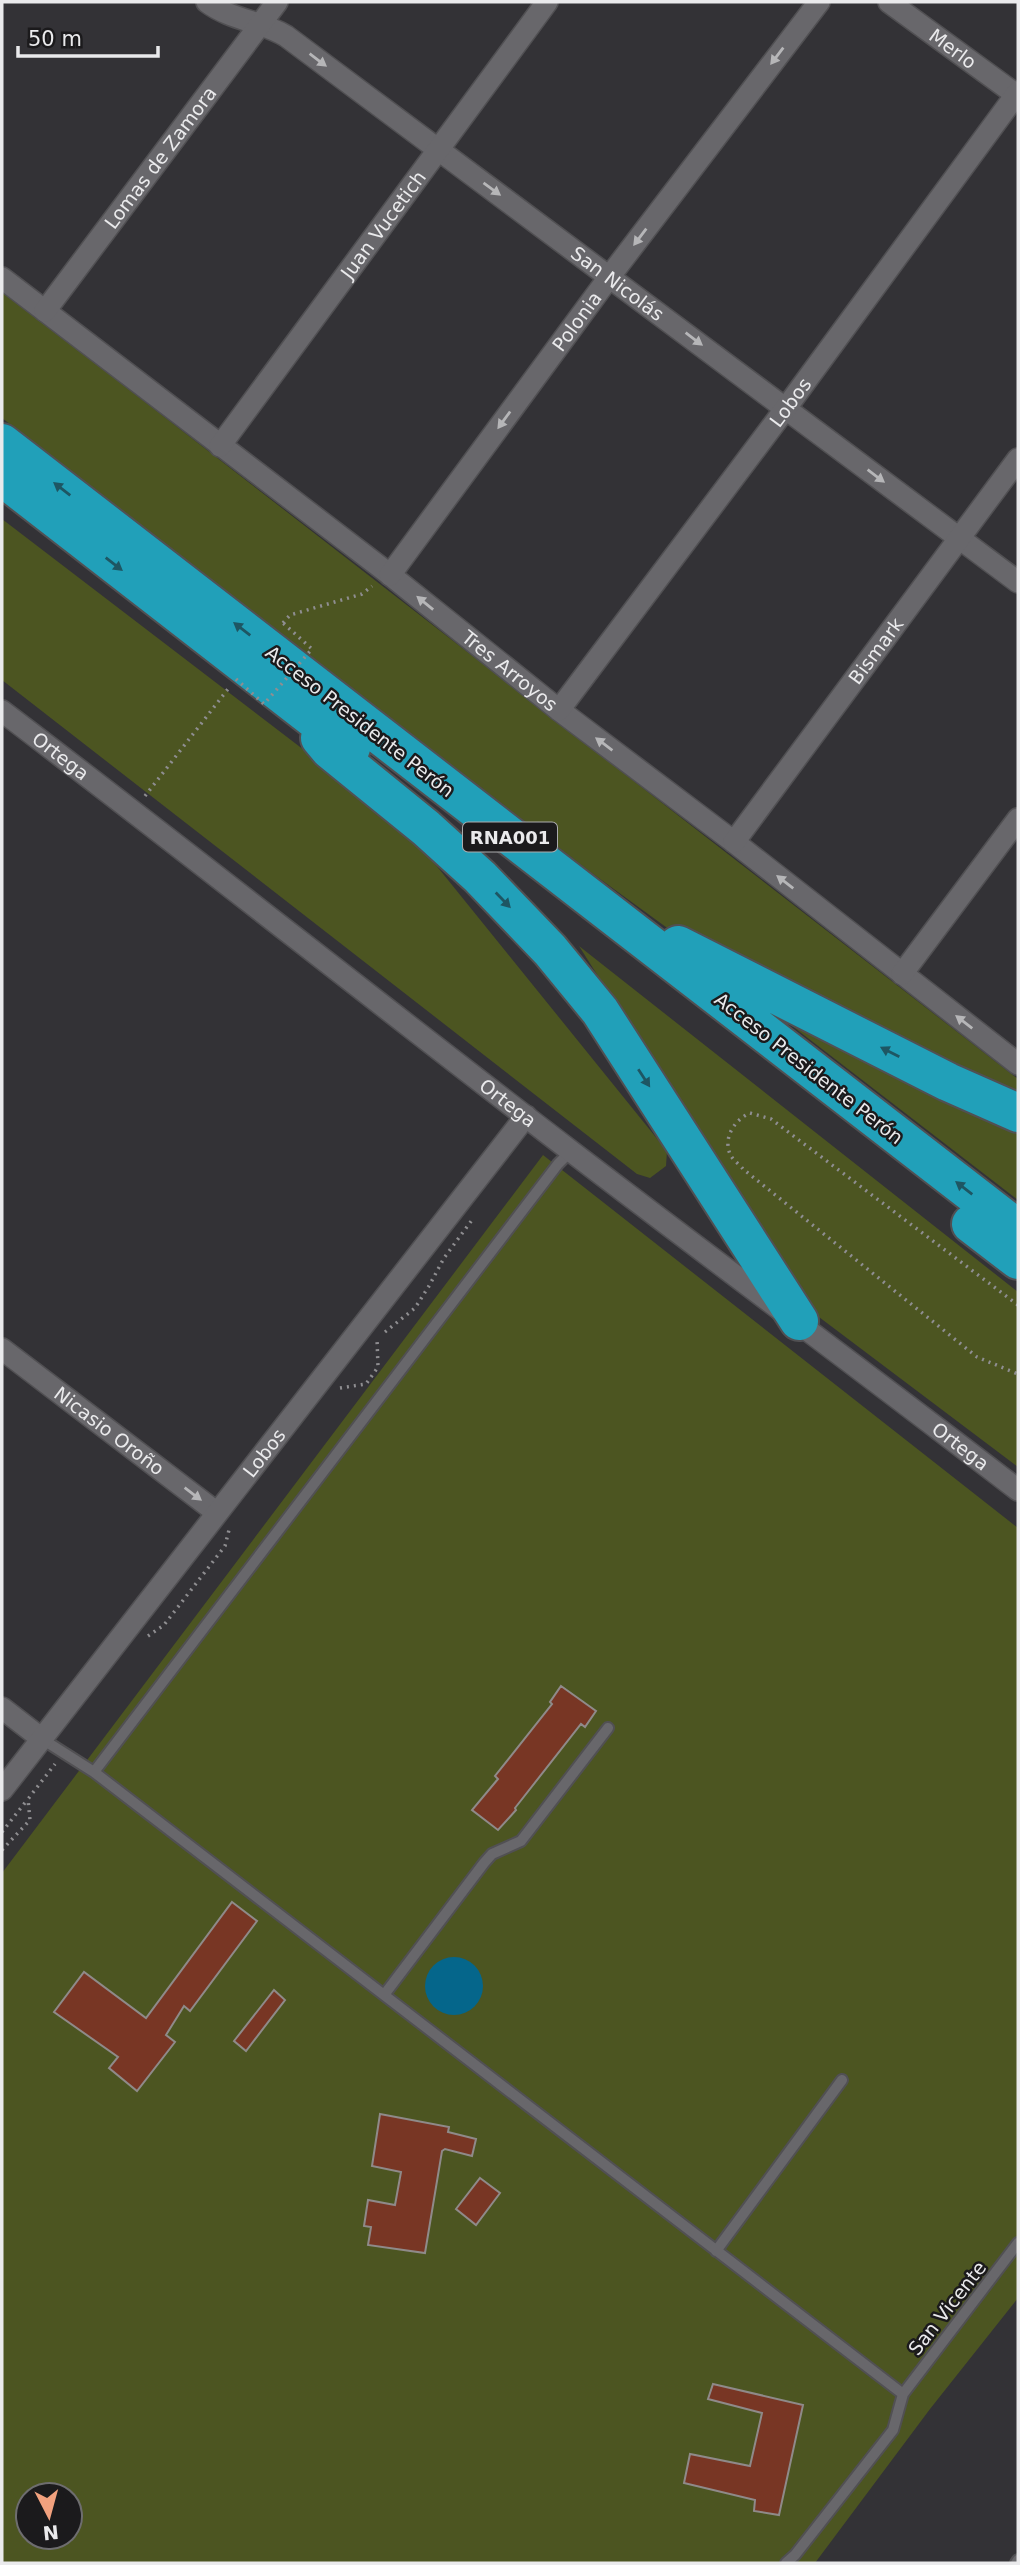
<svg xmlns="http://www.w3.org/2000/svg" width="1020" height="2565" font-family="'DejaVu Sans',sans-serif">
	<rect width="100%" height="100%" fill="#333236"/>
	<!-- green -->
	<path fill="#4c5521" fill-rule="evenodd" d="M 2,291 L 1018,1079 L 1018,1108 L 670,930 L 589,871 L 2,418 Z
		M 2,519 L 406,828 L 667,1151 L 666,1166 L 650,1178 L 637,1174 L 2,680 Z
		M 579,946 L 1018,1292 L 1018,1467 L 807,1308 Z
		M 774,1012 L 1018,1123 L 1018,1200 Z
		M 543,1155 L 1018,1528 L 1018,2298 L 930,2409 L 815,2563 L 2,2563 L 2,1873 ZM 28,2495 L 70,2495 L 70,2537 L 28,2537 Z"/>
	<!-- water -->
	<path fill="#05668b" d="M425 1986a29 29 0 1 1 58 0a29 29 0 1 1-58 0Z"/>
	<!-- building -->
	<path fill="#783624" stroke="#8f8a89" stroke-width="2" d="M 561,1686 L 596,1711 L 585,1727 L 581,1724 L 515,1808 L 516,1810 L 498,1830 L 472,1810 L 498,1779 L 495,1776 L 552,1704 L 550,1702 Z
		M 232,1902 L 257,1921 L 190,2011 L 184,2006 L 166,2035 L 175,2042 L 137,2091 L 109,2068 L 118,2057 L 54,2012 L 84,1972 L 146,2018 Z
		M 274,1990 L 285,2000 L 246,2051 L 234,2041 Z
		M 380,2114 L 449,2127 L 448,2132 L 476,2139 L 472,2156 L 445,2149 L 442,2151 L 425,2253 L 368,2245 L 371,2227 L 364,2226 L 368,2200 L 395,2205 L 401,2172 L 372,2166 Z
		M 480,2178 L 500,2193 L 476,2225 L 456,2209 Z
		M 713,2384 L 803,2405 L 779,2515 L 754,2511 L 755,2500 L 684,2483 L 690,2454 L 750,2466 L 762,2413 L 708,2399 Z"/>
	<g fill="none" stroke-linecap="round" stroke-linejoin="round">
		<!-- lane casing -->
		<g stroke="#515053" stroke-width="14">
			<path id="lane" d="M 42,1739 L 94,1772 L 903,2394
				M 94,1772 L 558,1164 L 571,1151
				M 384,1995 L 484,1863 L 492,1854 L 521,1841 L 608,1728
				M 716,2251 L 842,2080
				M 786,2563 L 795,2555 L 893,2430 L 903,2394 L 1018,2243
				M 1016,2563 L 1018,2560"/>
		</g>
		<!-- street casing -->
		<g stroke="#515053" stroke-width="24">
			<g id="street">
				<path id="s1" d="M 207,2 C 231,20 261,21 286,36 L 1018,582"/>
				<path id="s2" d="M 889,2 L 1018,96"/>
				<path id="s3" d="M 2,278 L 384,570 L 559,710 L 734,842 L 1018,1064"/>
				<path id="s4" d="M 45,311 L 277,2"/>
				<path id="s5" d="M 220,446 L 547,2"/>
				<path id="s6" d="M 390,575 L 610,276 L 819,2"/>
				<path id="s7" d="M 559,710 L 786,408 L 1018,92"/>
				<path id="s8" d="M 2,711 C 193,856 381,1006 572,1152 C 720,1265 870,1376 1018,1490"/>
				<path id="s9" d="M 734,842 L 1018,459"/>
				<path d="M 902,974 L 1018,819"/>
				<path id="s10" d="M 2,1349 L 216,1512"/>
				<path d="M 2,1708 L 42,1739"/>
				<path id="s11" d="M 2,1790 L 526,1116"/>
			</g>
		</g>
		<!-- highway casing -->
		<g stroke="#515053" stroke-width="42">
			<path id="highway" d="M 2,443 L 1018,1229
				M 2,477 L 351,748
				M 320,738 L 330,750 L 426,828 L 480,877 L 550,950 L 600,1011 L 799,1321
				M 678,945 L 948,1082 L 1018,1113
				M 971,1224 L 1018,1260"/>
		</g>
		<!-- path -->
		<path stroke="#8f8e91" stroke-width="3.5" stroke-dasharray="2 5" stroke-linecap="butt" d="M 283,623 L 290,615 L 362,594 L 372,586
			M 145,796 L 228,689
			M 1018,1305 L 771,1119 L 750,1113 C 734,1120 722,1139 731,1156 C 734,1161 740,1165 743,1169 L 977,1357 L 1018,1374
			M 385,1332 L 415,1308 L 429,1286 L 444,1258 L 472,1220
			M 340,1388 L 366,1384 L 378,1367 L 377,1339
			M 148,1636 L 164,1625 L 225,1546 L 229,1530
			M 2,1832 L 28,1799
			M 2,1850 L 30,1820 L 28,1799 L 55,1764"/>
		<!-- lane -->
		<use href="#lane" stroke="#68676b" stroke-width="10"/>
		<!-- street -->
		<use href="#street" stroke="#68676b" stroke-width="21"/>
		<!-- highway -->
		<use href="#highway" stroke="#21a0b9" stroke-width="38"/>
		<!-- path-bridge -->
		<path stroke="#8f8e91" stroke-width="3.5" stroke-dasharray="2 5" stroke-linecap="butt" d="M 236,679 L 264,704 L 312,649 L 283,623"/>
	</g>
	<!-- one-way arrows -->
	<defs><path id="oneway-solid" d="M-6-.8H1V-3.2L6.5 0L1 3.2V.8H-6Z" transform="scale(1.75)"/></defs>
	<g fill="#b6b6b8">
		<use href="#oneway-solid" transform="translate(777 56) rotate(127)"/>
		<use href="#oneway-solid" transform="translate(318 60) rotate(37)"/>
		<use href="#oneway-solid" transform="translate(492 189) rotate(36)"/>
		<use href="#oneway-solid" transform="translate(640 237) rotate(127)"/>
		<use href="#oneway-solid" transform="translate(694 339) rotate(37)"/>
		<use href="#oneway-solid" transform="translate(504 420) rotate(126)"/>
		<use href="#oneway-solid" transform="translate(876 476) rotate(37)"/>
		<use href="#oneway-solid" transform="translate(425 603) rotate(-141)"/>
		<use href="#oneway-solid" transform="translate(604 744) rotate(-143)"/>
		<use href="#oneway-solid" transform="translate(785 882) rotate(-142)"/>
		<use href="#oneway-solid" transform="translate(964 1022) rotate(-142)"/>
		<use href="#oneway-solid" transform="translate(193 1494) rotate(37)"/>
	</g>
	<g fill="#1e5663">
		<use href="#oneway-solid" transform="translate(62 489) rotate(-142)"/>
		<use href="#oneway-solid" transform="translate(114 564) rotate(38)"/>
		<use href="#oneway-solid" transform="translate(242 629) rotate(-142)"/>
		<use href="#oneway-solid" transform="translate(503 900) rotate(46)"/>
		<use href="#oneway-solid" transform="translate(890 1052) rotate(-153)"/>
		<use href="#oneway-solid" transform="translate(644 1078) rotate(57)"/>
		<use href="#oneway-solid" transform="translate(964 1188) rotate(-142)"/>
	</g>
	<g text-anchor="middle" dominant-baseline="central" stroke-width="5" stroke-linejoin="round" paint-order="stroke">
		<!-- shield labels -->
		<rect fill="#1b1a1c" stroke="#acacae" stroke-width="2" x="463" y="822.5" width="94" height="29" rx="5"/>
		<g font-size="18" font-weight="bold" fill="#eaeaec">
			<text x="510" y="837">RNA001</text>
		</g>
		<!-- street labels -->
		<g font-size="19" fill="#eaeaec" stroke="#1b1a1c">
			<text stroke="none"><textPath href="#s2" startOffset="79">Merlo</textPath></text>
			<text stroke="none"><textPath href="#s4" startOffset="192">Lomas de Zamora</textPath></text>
			<text stroke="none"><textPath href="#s5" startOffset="275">Juan Vucetich</textPath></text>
			<text stroke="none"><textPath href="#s1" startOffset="500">San Nicolás</textPath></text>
			<text stroke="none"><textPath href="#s6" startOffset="315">Polonia</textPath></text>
			<text stroke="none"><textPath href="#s7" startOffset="385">Lobos</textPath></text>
			<text stroke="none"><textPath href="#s9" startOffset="238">Bismark</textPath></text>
			<text stroke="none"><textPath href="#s3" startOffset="642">Tres Arroyos</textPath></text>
			<text transform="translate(360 721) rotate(38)">Acceso Presidente Perón</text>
			<text stroke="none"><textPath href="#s8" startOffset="74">Ortega</textPath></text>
			<text transform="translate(809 1068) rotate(38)">Acceso Presidente Perón</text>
			<text stroke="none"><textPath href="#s8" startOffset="640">Ortega</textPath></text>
			<text stroke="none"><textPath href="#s10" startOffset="135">Nicasio Oroño</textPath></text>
			<text stroke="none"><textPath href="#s8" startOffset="1208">Ortega</textPath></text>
			<text stroke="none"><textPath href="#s11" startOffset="427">Lobos</textPath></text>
			<text transform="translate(947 2308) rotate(-52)">San Vicente</text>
		</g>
	</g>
	<!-- border -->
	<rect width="1020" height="2565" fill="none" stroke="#eaeaec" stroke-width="7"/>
	<!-- north arrow -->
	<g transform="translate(49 2516) rotate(174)"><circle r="33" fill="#1b1a1c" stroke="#6e6d6f" stroke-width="2"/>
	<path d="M0-5L12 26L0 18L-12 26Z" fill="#f2a17e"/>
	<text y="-10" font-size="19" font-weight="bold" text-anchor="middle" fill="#eaeaec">N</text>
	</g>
	<!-- scale -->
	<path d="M18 46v10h140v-10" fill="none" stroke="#eaeaec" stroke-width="3.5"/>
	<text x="28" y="46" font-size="21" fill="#eaeaec" stroke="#1b1a1c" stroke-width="5" paint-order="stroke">50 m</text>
</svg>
